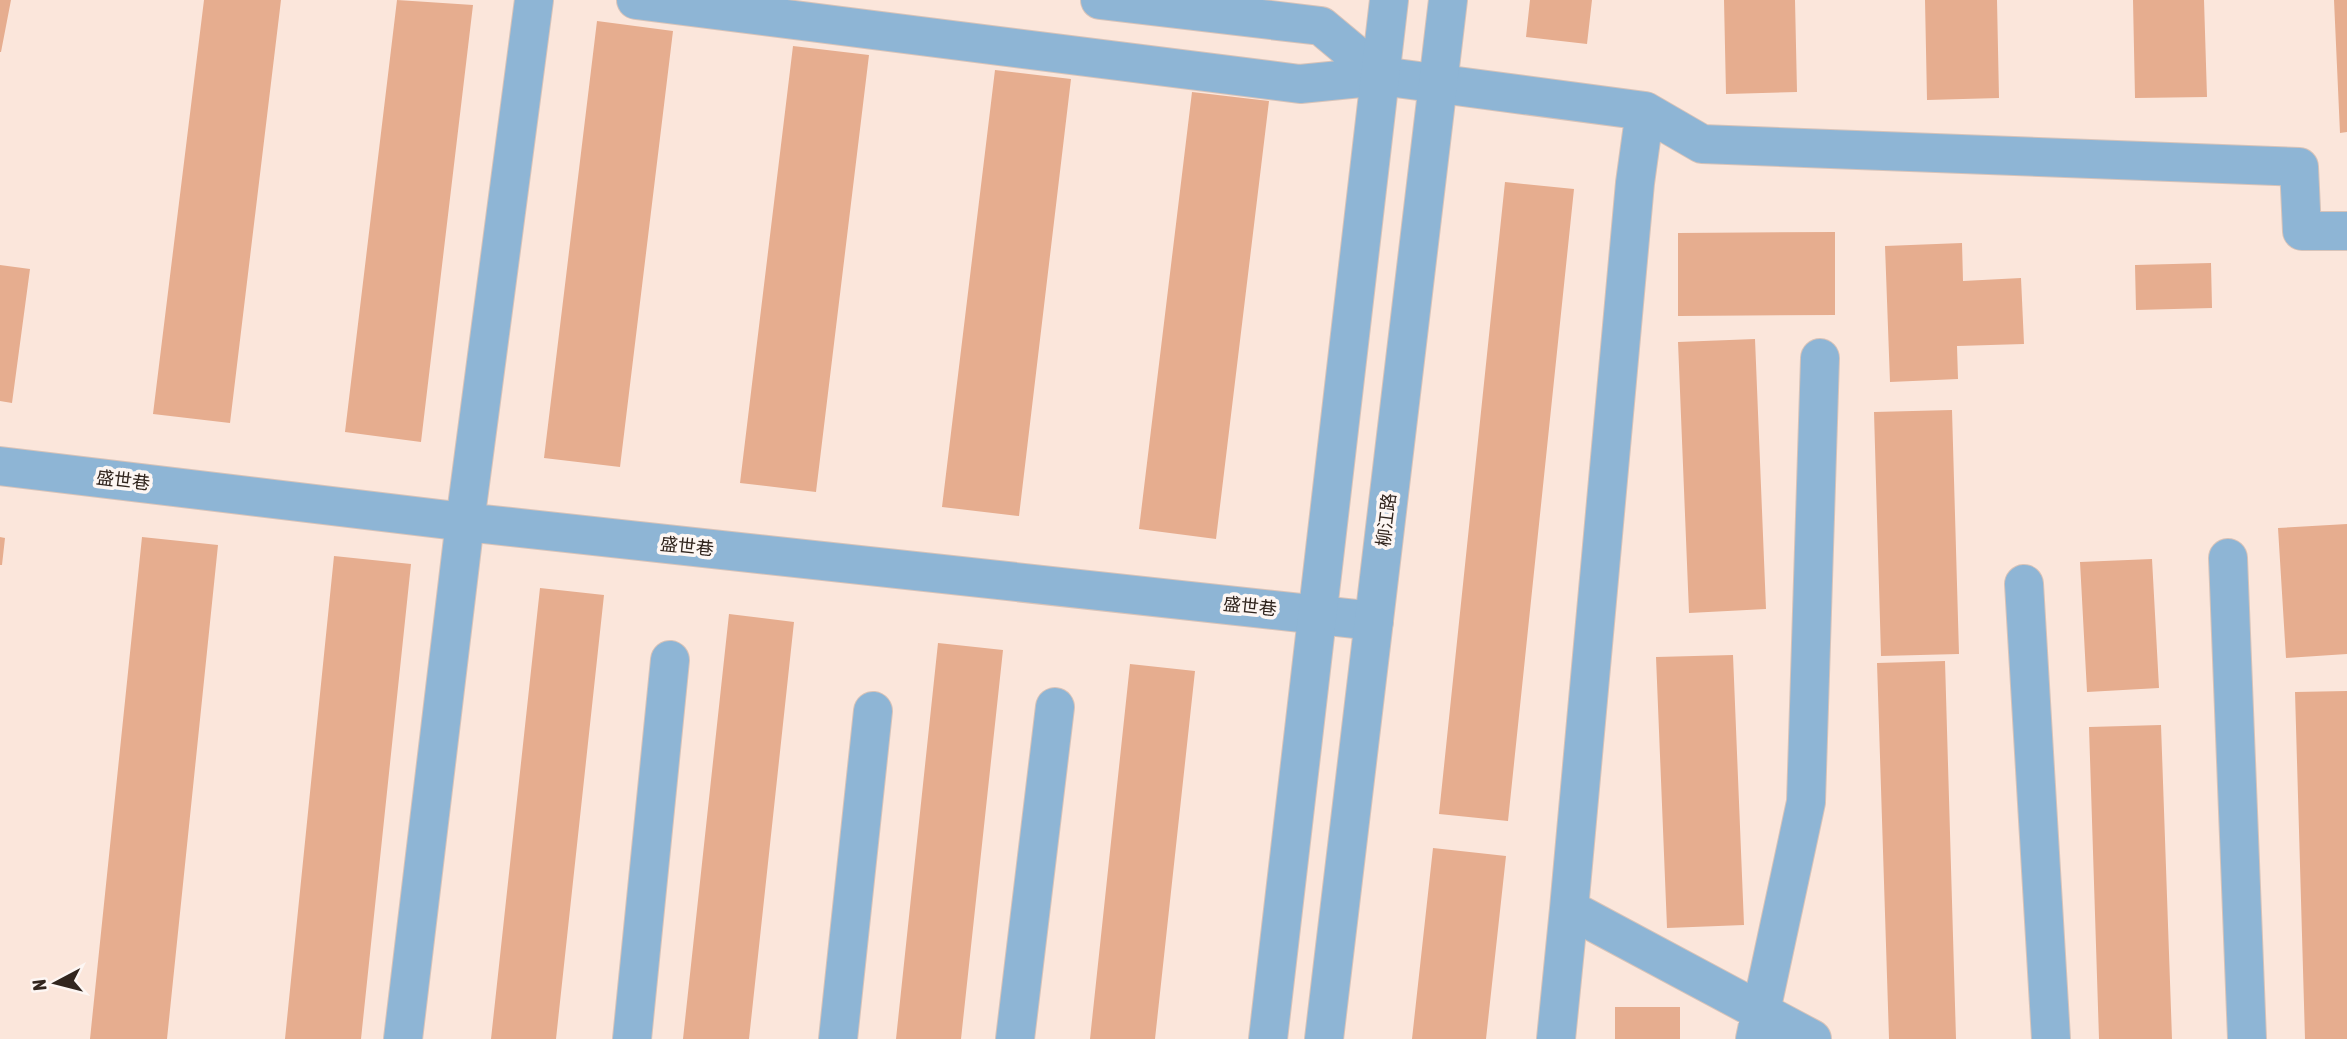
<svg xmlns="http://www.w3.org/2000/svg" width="2347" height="1039" font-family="'Asap Condensed','Noto Sans SC',sans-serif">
	<rect width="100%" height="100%" fill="#fbe6db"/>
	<!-- building -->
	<path fill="#e6ad8f" d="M 0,0 L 11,0 L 1,52 L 0,52 Z
		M 204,0 L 281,0 L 230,423 L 153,414 Z
		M 397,0 L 473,5 L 421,442 L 345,432 Z
		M 1530,0 L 1592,0 L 1587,44 L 1526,37 Z
		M 1724,0 L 1795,0 L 1797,92 L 1726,94 Z
		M 1925,0 L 1997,0 L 1999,98 L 1927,100 Z
		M 2133,0 L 2204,0 L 2207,97 L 2135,98 Z
		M 2334,0 L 2347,0 L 2347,132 L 2340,133 Z
		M 597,21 L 673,31 L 620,467 L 544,458 Z
		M 793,46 L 869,55 L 816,492 L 740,483 Z
		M 995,70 L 1071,79 L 1019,516 L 942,507 Z
		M 1192,92 L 1269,101 L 1216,539 L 1139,529 Z
		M 1505,182 L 1574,189 L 1508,821 L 1439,814 Z
		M 1835,232 L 1835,315 L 1678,316 L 1678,233 Z
		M 1962,243 L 1963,281 L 2021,278 L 2024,344 L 1957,346 L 1958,379 L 1890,382 L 1885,246 Z
		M 2211,263 L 2212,308 L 2136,310 L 2135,265 Z
		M 0,265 L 30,269 L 12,403 L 0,401 Z
		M 1755,339 L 1766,609 L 1689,613 L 1678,342 Z
		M 1952,410 L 1959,654 L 1881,656 L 1874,412 Z
		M 2347,524 L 2347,654 L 2286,658 L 2278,528 Z
		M 0,537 L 5,538 L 2,565 L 0,565 Z
		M 142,537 L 218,545 L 167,1039 L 90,1039 Z
		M 334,556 L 411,564 L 361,1039 L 285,1039 Z
		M 2152,559 L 2159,688 L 2087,692 L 2080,562 Z
		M 540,588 L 604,595 L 556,1039 L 491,1039 Z
		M 729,614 L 794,622 L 749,1039 L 683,1039 Z
		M 938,643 L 1003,650 L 961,1039 L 896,1039 Z
		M 1733,655 L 1744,925 L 1667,928 L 1656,657 Z
		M 1945,661 L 1956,1039 L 1889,1039 L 1877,663 Z
		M 1130,664 L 1195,671 L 1155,1039 L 1090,1039 Z
		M 2347,691 L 2347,1039 L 2305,1039 L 2295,692 Z
		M 2161,725 L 2172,1039 L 2099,1039 L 2089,727 Z
		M 1433,848 L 1506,856 L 1486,1039 L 1412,1039 Z
		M 1615,1007 L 1680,1007 L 1680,1039 L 1615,1039 Z"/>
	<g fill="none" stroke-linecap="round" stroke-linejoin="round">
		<!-- minor casing -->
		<g stroke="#d7c3b9" stroke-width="40">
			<path id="minor" d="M 636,0 L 1300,84 L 1381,76
				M 1100,0 L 1321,26 L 1381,76 L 1645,111 L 1702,144 L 2299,167 L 2302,231 L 2347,231
				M 1645,111 L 1635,183 L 1569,909 L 1812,1039
				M 0,466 L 465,522 L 1374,621
				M 2228,558 L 2247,1039
				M 2024,584 L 2051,1039
				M 403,1039 L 465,522 L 534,0
				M 632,1039 L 670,660
				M 838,1039 L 873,711
				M 1015,1039 L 1055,707
				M 1556,1039 L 1569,909
				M 1755,1039 L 1806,802 L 1820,358"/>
		</g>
		<!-- tertiary casing -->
		<g stroke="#d7c3b9" stroke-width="40">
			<path id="tertiary" d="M 1268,1039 L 1389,0
				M 1324,1039 L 1448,0"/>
		</g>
		<!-- minor -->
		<use href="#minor" stroke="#8eb5d5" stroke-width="38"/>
		<!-- tertiary -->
		<use href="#tertiary" stroke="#8eb5d5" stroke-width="38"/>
	</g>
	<g text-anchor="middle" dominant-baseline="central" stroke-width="7" stroke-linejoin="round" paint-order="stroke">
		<!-- street labels -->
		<g font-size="18" fill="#31251e" stroke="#fdf6f3">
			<text transform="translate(123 480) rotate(7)">盛世巷</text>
			<text transform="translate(1386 520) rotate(-83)">柳江路</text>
			<text transform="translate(687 546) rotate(6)">盛世巷</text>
			<text transform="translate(1250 606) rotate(6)">盛世巷</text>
		</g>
	</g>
	<!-- north arrow -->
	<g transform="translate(56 983) rotate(263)" stroke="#fdf6f3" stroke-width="5" paint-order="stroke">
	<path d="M0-5L12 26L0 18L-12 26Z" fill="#31251e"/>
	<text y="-10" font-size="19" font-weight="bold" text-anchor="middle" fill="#31251e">N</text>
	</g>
</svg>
